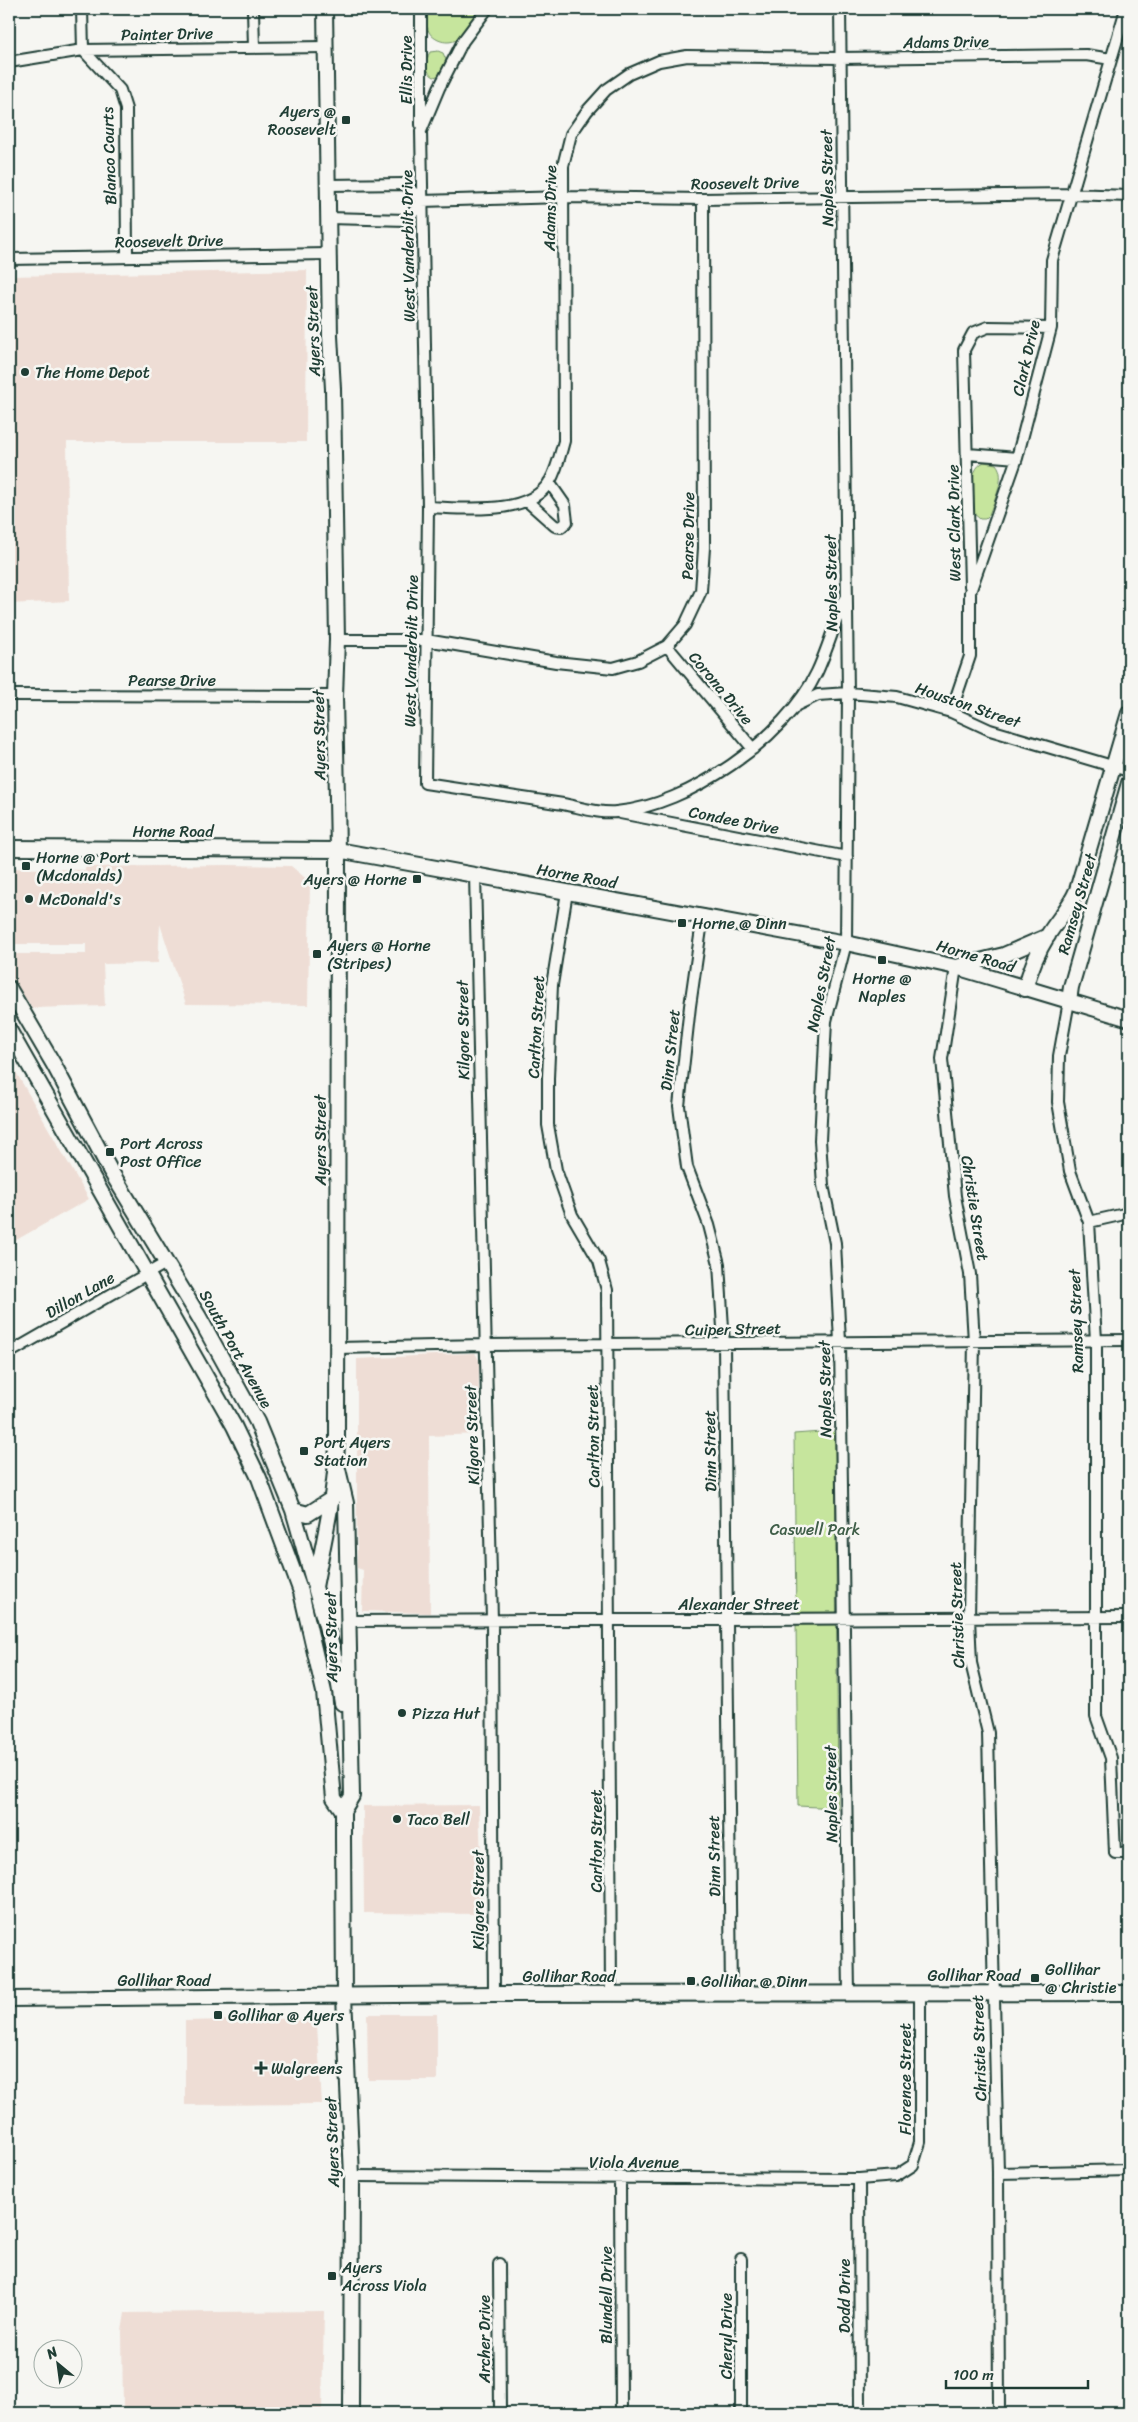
<svg xmlns="http://www.w3.org/2000/svg" width="1138" height="2422" font-family="Sriracha,sans-serif">
	<rect width="100%" height="100%" fill="#f6f6f2"/>
	<filter id="ink" filterUnits="userSpaceOnUse"><feTurbulence type="fractalNoise" baseFrequency=".02" numOctaves="2"/><feDisplacementMap in="SourceGraphic" scale="10" xChannelSelector="R" yChannelSelector="G"/><feConvolveMatrix kernelMatrix="1 2 1 2 8 2 1 2 1" color-interpolation-filters="sRGB"/></filter>
	<g filter="url(#ink)">
		<!-- built -->
		<path fill="#eeddd5" d="M 307,270 L 306,442 L 67,442 L 69,601 L 9,604 L 9,276 Z
			M 226,865 L 291,866 L 310,882 L 308,1005 L 186,1004 L 160,924 L 158,963 L 103,964 L 105,1006 L 32,1008 L 9,973 L 9,954 L 86,954 L 86,944 L 9,944 L 9,868 L 85,870 L 85,867 Z
			M 9,1060 L 89,1199 L 9,1244 Z
			M 475,1353 L 479,1360 L 478,1434 L 429,1436 L 430,1613 L 362,1611 L 363,1570 L 357,1568 L 357,1359 Z
			M 479,1805 L 483,1914 L 364,1913 L 363,1806 Z
			M 367,2014 L 437,2014 L 437,2080 L 368,2080 Z
			M 313,2018 L 317,2025 L 322,2104 L 185,2105 L 185,2021 Z
			M 324,2311 L 322,2413 L 123,2413 L 122,2331 L 125,2313 Z"/>
		<!-- green -->
		<path fill="#c6e59d" stroke="#729168" d="M 427,9 L 480,9 C 473,17 467,30 460,37 C 451,46 435,42 429,32 C 426,25 427,16 427,9 Z
			M 438,51 L 443,53 L 446,60 L 440,75 L 434,77 C 425,72 425,61 430,52 Z
			M 984,462 L 996,464 C 1007,477 994,500 989,515 L 985,519 L 980,519 L 973,513 C 973,497 967,470 984,462 Z
			M 835,1431 L 838,1808 L 798,1806 L 794,1434 Z"/>
		<g fill="none" stroke-linecap="round" stroke-linejoin="round">
			<!-- street casing -->
			<g stroke="#1f3d34" stroke-width="14">
				<path id="street" d="M 82,9 L 83,50 L 120,90 L 126,109 L 127,256
					M 253,9 L 254,48
					M 487,9 L 463,41 L 439,88 L 421,131 L 428,507 L 425,783 C 471,790 517,797 563,804 C 579,807 599,814 616,812 C 688,806 786,738 817,672 C 827,650 835,625 843,601
					M 840,9 L 848,693 L 846,943 L 826,1021 L 820,1140 L 823,1185 L 835,1243 L 840,1342 L 849,1993
					M 9,62 L 83,50 L 326,47
					M 421,125 L 421,9
					M 328,185 L 405,184 L 422,201 L 564,197 L 703,199 L 1070,194 L 1129,196
					M 328,218 L 407,220 L 422,201
					M 9,259 L 329,254
					M 968,454 L 1017,458
					M 1129,455 L 1129,464
					M 527,501 L 555,526 L 561,527 L 567,522 L 565,505 L 549,482
					M 428,507 C 463,508 529,517 550,481 C 557,469 560,455 564,441 L 563,166 L 571,134 L 587,111 L 606,90 L 629,74 L 659,61 L 687,56 L 840,58 L 1086,55 L 1111,59
					M 970,586 L 964,350 L 973,333 L 988,327 L 1051,328
					M 337,640 L 426,640 L 556,662 L 613,668 L 638,661 L 667,646 L 685,625 L 701,591 L 704,548 L 703,199
					M 667,646 L 753,749
					M 9,695 L 335,696
					M 797,705 L 818,695 L 848,693 L 897,697 L 951,712 L 990,730 L 1129,771
					M 951,712 L 970,656 L 970,592 L 1017,458 L 1051,328 L 1052,260 L 1126,9
					M 620,813 L 847,857
					M 475,875 L 492,1620 L 494,1994
					M 567,892 L 552,985 L 548,1078 L 548,1125 L 556,1170 L 572,1215 L 599,1261 L 607,1290 L 611,1993
					M 703,915 L 690,1006 L 679,1106 L 687,1167 L 709,1225 L 719,1264 L 724,1344 L 731,1993
					M 956,967 L 942,1059 L 955,1196 L 970,1274 L 974,1341 L 969,1618 L 971,1663 L 988,1733 L 998,2173 L 999,2413
					M 1069,1001 L 1059,1056 L 1058,1102 L 1070,1171 L 1089,1222 L 1096,1340 L 1096,1716 L 1111,1758 L 1115,1853 L 1129,1853
					M 1089,1222 L 1129,1213
					M 337,1348 L 484,1345 L 1129,1340
					M 9,1353 L 166,1263
					M 349,1621 L 1129,1617
					M 998,2173 L 1129,2170
					M 352,2176 L 859,2179 L 896,2176 L 913,2165 L 920,2142 L 920,1993
					M 620,2177 L 621,2413
					M 859,2179 L 860,2413
					M 741,2259 L 741,2413
					M 499,2264 L 500,2413"/>
			</g>
			<!-- secondary casing -->
			<g stroke="#1f3d34" stroke-width="18">
				<path id="secondary" d="M 9,848 L 338,850 L 846,943 L 956,967 L 1129,1019
					M 956,967 L 1004,955 L 1048,936
					M 9,988 L 54,1065 L 110,1170 L 199,1317 L 257,1422 L 293,1510 L 333,1650 L 342,1703
					M 1025,989 C 1030,970 1038,951 1048,935 C 1058,919 1070,907 1077,890 L 1129,713
					M 1069,1001 L 1071,987 L 1129,783
					M 9,1030 L 234,1426 L 259,1478 L 301,1592 L 324,1692 L 334,1798 L 343,1811
					M 338,1469 L 346,1503 L 352,1796 L 343,1811 L 343,1838 L 344,1996 L 352,2176 L 351,2413
					M 293,1510 L 308,1514 L 330,1500
					M 315,1587 C 324,1539 336,1490 337,1442 L 338,850 L 335,696 L 337,640 L 333,389 L 330,336 L 325,9
					M 9,1999 L 494,1994 L 1129,1993"/>
			</g>
			<!-- street -->
			<use href="#street" stroke="#f6f6f2" stroke-width="10"/>
			<!-- secondary -->
			<use href="#secondary" stroke="#f6f6f2" stroke-width="14"/>
		</g>
	</g>
	<!-- markers -->
	<g fill="#1f3d34" stroke="#f6f6f2" stroke-width="2">
		<rect x="341" y="115" width="10" height="10" rx="2.5"/>
		<circle cx="25" cy="372" r="5"/>
		<rect x="21" y="861" width="10" height="10" rx="2.5"/>
		<rect x="412" y="874" width="10" height="10" rx="2.5"/>
		<circle cx="29" cy="899" r="5"/>
		<rect x="677" y="918" width="10" height="10" rx="2.5"/>
		<rect x="312" y="949" width="10" height="10" rx="2.5"/>
		<rect x="877" y="955" width="10" height="10" rx="2.5"/>
		<rect x="105" y="1147" width="10" height="10" rx="2.5"/>
		<rect x="299" y="1446" width="10" height="10" rx="2.5"/>
		<circle cx="402" cy="1713" r="5"/>
		<circle cx="397" cy="1819" r="5"/>
		<rect x="1030" y="1973" width="10" height="10" rx="2.5"/>
		<rect x="686" y="1976" width="10" height="10" rx="2.5"/>
		<rect x="213" y="2010" width="10" height="10" rx="2.5"/>
		<path d="M258.5 2060.5h5v5h5v5h-5v5h-5v-5h-5v-5h5z"/>
		<rect x="327" y="2271" width="10" height="10" rx="2.5"/>
	</g>
	<g text-anchor="middle" dominant-baseline="central" stroke-width="5" stroke-linejoin="round" paint-order="stroke">
		<!-- street labels -->
		<g font-size="16" fill="#1f3d34" stroke="#f6f6f2">
			<text transform="translate(167 34) rotate(-1)">Painter Drive</text>
			<text transform="translate(946 42) rotate(-1)">Adams Drive</text>
			<text transform="translate(406 70) rotate(-90)">Ellis Drive</text>
			<text transform="translate(109 156) rotate(-92)">Blanco Courts</text>
			<text transform="translate(827 178) rotate(-91)">Naples Street</text>
			<text transform="translate(745 183) rotate(-1)">Roosevelt Drive</text>
			<text transform="translate(550 208) rotate(-89)">Adams Drive</text>
			<text transform="translate(169 241) rotate(-1)">Roosevelt Drive</text>
			<text transform="translate(408 246) rotate(-91)">West Vanderbilt Drive</text>
			<text transform="translate(313 331) rotate(-92)">Ayers Street</text>
			<text transform="translate(1026 358) rotate(-77)">Clark Drive</text>
			<text transform="translate(954 523) rotate(-91)">West Clark Drive</text>
			<text transform="translate(688 536) rotate(-89)">Pearse Drive</text>
			<text transform="translate(831 583) rotate(-91)">Naples Street</text>
			<text transform="translate(411 651) rotate(-89)">West Vanderbilt Drive</text>
			<text x="172" y="680">Pearse Drive</text>
			<text transform="translate(721 688) rotate(50)">Corona Drive</text>
			<text transform="translate(968 705) rotate(19)">Houston Street</text>
			<text transform="translate(319 735) rotate(-91)">Ayers Street</text>
			<text transform="translate(734 820) rotate(11)">Condee Drive</text>
			<text x="173" y="831">Horne Road</text>
			<text transform="translate(577 876) rotate(10)">Horne Road</text>
			<text transform="translate(1077 904) rotate(-74)">Ramsey Street</text>
			<text transform="translate(976 956) rotate(16)">Horne Road</text>
			<text transform="translate(821 984) rotate(-79)">Naples Street</text>
			<text transform="translate(536 1027) rotate(-87)">Carlton Street</text>
			<text transform="translate(463 1030) rotate(-91)">Kilgore Street</text>
			<text transform="translate(670 1050) rotate(-84)">Dinn Street</text>
			<text transform="translate(320 1140) rotate(-90)">Ayers Street</text>
			<text transform="translate(975 1208) rotate(81)">Christie Street</text>
			<text transform="translate(80 1295) rotate(-30)">Dillon Lane</text>
			<text transform="translate(1076 1321) rotate(-92)">Ramsey Street</text>
			<text transform="translate(733 1329) rotate(-1)">Cuiper Street</text>
			<text transform="translate(236 1349) rotate(61)">South Port Avenue</text>
			<text transform="translate(825 1389) rotate(-91)">Naples Street</text>
			<text transform="translate(472 1435) rotate(-92)">Kilgore Street</text>
			<text transform="translate(593 1436) rotate(-91)">Carlton Street</text>
			<text transform="translate(710 1451) rotate(-91)">Dinn Street</text>
			<text x="739" y="1604">Alexander Street</text>
			<text transform="translate(957 1615) rotate(-92)">Christie Street</text>
			<text transform="translate(331 1637) rotate(-91)">Ayers Street</text>
			<text transform="translate(831 1794) rotate(-91)">Naples Street</text>
			<text transform="translate(596 1841) rotate(-90)">Carlton Street</text>
			<text transform="translate(714 1856) rotate(-91)">Dinn Street</text>
			<text transform="translate(478 1900) rotate(-90)">Kilgore Street</text>
			<text x="974" y="1975">Gollihar Road</text>
			<text x="569" y="1976">Gollihar Road</text>
			<text x="164" y="1980">Gollihar Road</text>
			<text transform="translate(979 2048) rotate(-92)">Christie Street</text>
			<text transform="translate(905 2079) rotate(-90)">Florence Street</text>
			<text transform="translate(332 2142) rotate(-92)">Ayers Street</text>
			<text x="634" y="2162">Viola Avenue</text>
			<text transform="translate(606 2295) rotate(-90)">Blundell Drive</text>
			<text transform="translate(844 2296) rotate(-90)">Dodd Drive</text>
			<text transform="translate(726 2336) rotate(-90)">Cheryl Drive</text>
			<text transform="translate(484 2339) rotate(-90)">Archer Drive</text>
		</g>
		<!-- poi labels -->
		<g font-size="16" fill="#1f3d34" stroke="#f6f6f2" text-anchor="start">
			<text x="336" y="111" text-anchor="end">Ayers @<tspan x="336" dy="18">Roosevelt</tspan></text>
			<text x="35" y="372">The Home Depot</text>
			<text x="36" y="857">Horne @ Port<tspan x="36" dy="18">(Mcdonalds)</tspan></text>
			<text x="407" y="879" text-anchor="end">Ayers @ Horne</text>
			<text x="39" y="899">McDonald's</text>
			<text x="692" y="923">Horne @ Dinn</text>
			<text x="327" y="945">Ayers @ Horne<tspan x="327" dy="18">(Stripes)</tspan></text>
			<text x="882" y="978" text-anchor="middle">Horne @<tspan x="882" dy="18">Naples</tspan></text>
			<text x="120" y="1143">Port Across<tspan x="120" dy="18">Post Office</tspan></text>
			<text x="314" y="1442">Port Ayers<tspan x="314" dy="18">Station</tspan></text>
			<text x="412" y="1713">Pizza Hut</text>
			<text x="407" y="1819">Taco Bell</text>
			<text x="1045" y="1969">Gollihar<tspan x="1045" dy="18">@ Christie</tspan></text>
			<text x="701" y="1981">Gollihar @ Dinn</text>
			<text x="228" y="2015">Gollihar @ Ayers</text>
			<text x="271" y="2068">Walgreens</text>
			<text x="342" y="2267">Ayers<tspan x="342" dy="18">Across Viola</tspan></text>
		</g>
		<!-- park labels -->
		<g font-size="16" fill="#405f49" stroke="#f6f6f2">
			<text x="815" y="1529">Caswell Park</text>
		</g>
	</g>
	<!-- margin -->
	<rect width="1138" height="2422" fill="none" stroke="#f6f6f2" stroke-width="30"/>
	<rect x="15" y="15" width="1108" height="2392" fill="none" stroke="#1f3d34" stroke-width="2" filter="url(#ink)"/>
	<!-- north arrow -->
	<g transform="translate(58 2364) rotate(331)"><circle r="24" fill="#f6f6f2" stroke="#a0aca6"/>
	<path d="M0-4L9 19L0 12L-9 19Z" fill="#1f3d34"/>
	<text y="-8" font-size="14" font-weight="bold" text-anchor="middle" fill="#1f3d34">N</text>
	</g>
	<!-- scale -->
	<path d="M946 2380v8h142v-8" fill="none" stroke="#1f3d34" stroke-width="2.5"/>
	<text x="953" y="2380" font-size="15" fill="#1f3d34" stroke="#f6f6f2" stroke-width="4" paint-order="stroke">100 m</text>
</svg>
